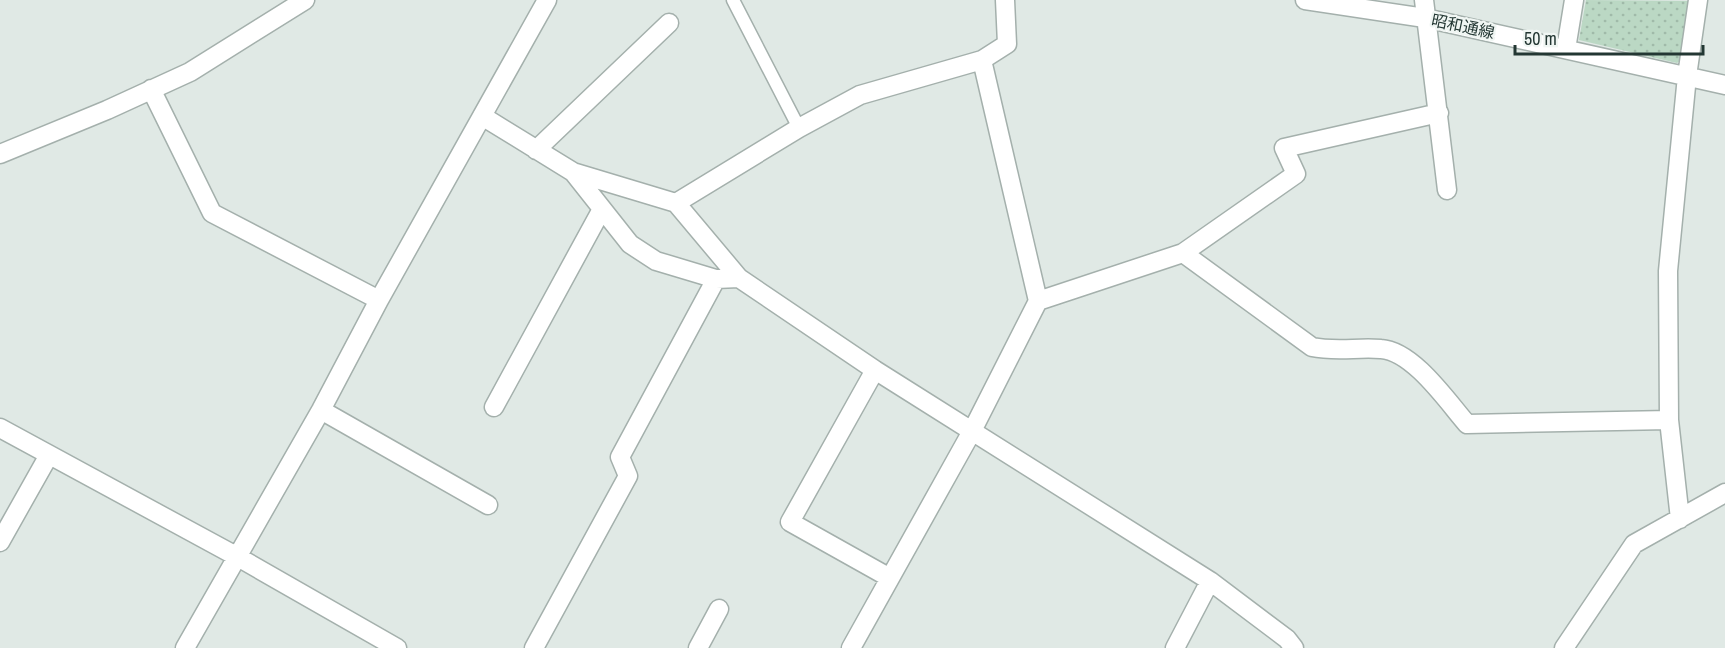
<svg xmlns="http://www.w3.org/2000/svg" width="1725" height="648" font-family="'Archivo Narrow','Noto Sans JP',sans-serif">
	<defs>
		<pattern id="green-dots" width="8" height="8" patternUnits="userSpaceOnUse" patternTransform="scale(1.5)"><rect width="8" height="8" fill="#bbd8c4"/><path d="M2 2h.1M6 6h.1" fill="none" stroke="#a0baa9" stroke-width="1.8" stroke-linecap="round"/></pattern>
	</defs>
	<rect width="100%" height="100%" fill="#e0e9e5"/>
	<!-- green -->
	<path fill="url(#green-dots)" d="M 1586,0 L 1688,1 L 1684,58 L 1677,63 L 1579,40 Z"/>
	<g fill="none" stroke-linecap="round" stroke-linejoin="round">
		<!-- service casing -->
		<g stroke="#a4b0ac" stroke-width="15">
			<path id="service" d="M 733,0 L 799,128"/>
		</g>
		<!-- minor casing -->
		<g stroke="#a4b0ac" stroke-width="21">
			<path id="minor" d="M 1305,0 L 1425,18 L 1725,85
				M 1424,0 L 1447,190
				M 1566,49 L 1574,0
				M 151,89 L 212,213 L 379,300
				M 482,116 L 573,172 L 630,244 L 656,261 L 716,279 L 739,278 L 875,370 L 1210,581 L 1287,639 L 1294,648
				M 536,150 L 669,23
				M 0,154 L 107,110 L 190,72 L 305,0
				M 573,172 L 676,203 L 739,278
				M 676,203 L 799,128 L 860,95 L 982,60
				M 1183,253 L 1312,347 C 1336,352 1358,347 1381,349 C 1413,351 1447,401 1467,424 L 1669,420
				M 1038,301 L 1183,253 L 1296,174 L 1284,148 L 1439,113
				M 875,370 L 790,522 L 890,578
				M 494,407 L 602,209
				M 321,410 L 488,505
				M 0,428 L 236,556 L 397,648
				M 1680,519 L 1669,420 L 1668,271 L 1687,76 L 1698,0
				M 0,542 L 49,455
				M 185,648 L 321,410 L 379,300 L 547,0
				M 534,648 L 628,476 L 620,457 L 716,279
				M 698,648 L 719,609
				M 851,648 L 971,433 L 1038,301 L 982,60 L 1007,44 L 1005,0
				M 1175,648 L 1210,581
				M 1564,648 L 1634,544 L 1725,493"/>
		</g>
		<!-- service -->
		<use href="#service" stroke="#fff" stroke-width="12"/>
		<!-- minor -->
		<use href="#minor" stroke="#fff" stroke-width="18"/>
	</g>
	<g text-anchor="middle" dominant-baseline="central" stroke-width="4.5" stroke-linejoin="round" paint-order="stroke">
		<!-- street labels -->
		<g font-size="16" fill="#233733" stroke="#f0f6f3">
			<text transform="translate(1463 26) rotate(12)">昭和通線</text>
		</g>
	</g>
	<!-- scale -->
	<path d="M1515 45v9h188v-9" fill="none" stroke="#233733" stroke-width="3"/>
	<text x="1524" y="45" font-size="18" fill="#233733" stroke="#f0f6f3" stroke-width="4.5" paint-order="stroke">50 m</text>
</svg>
